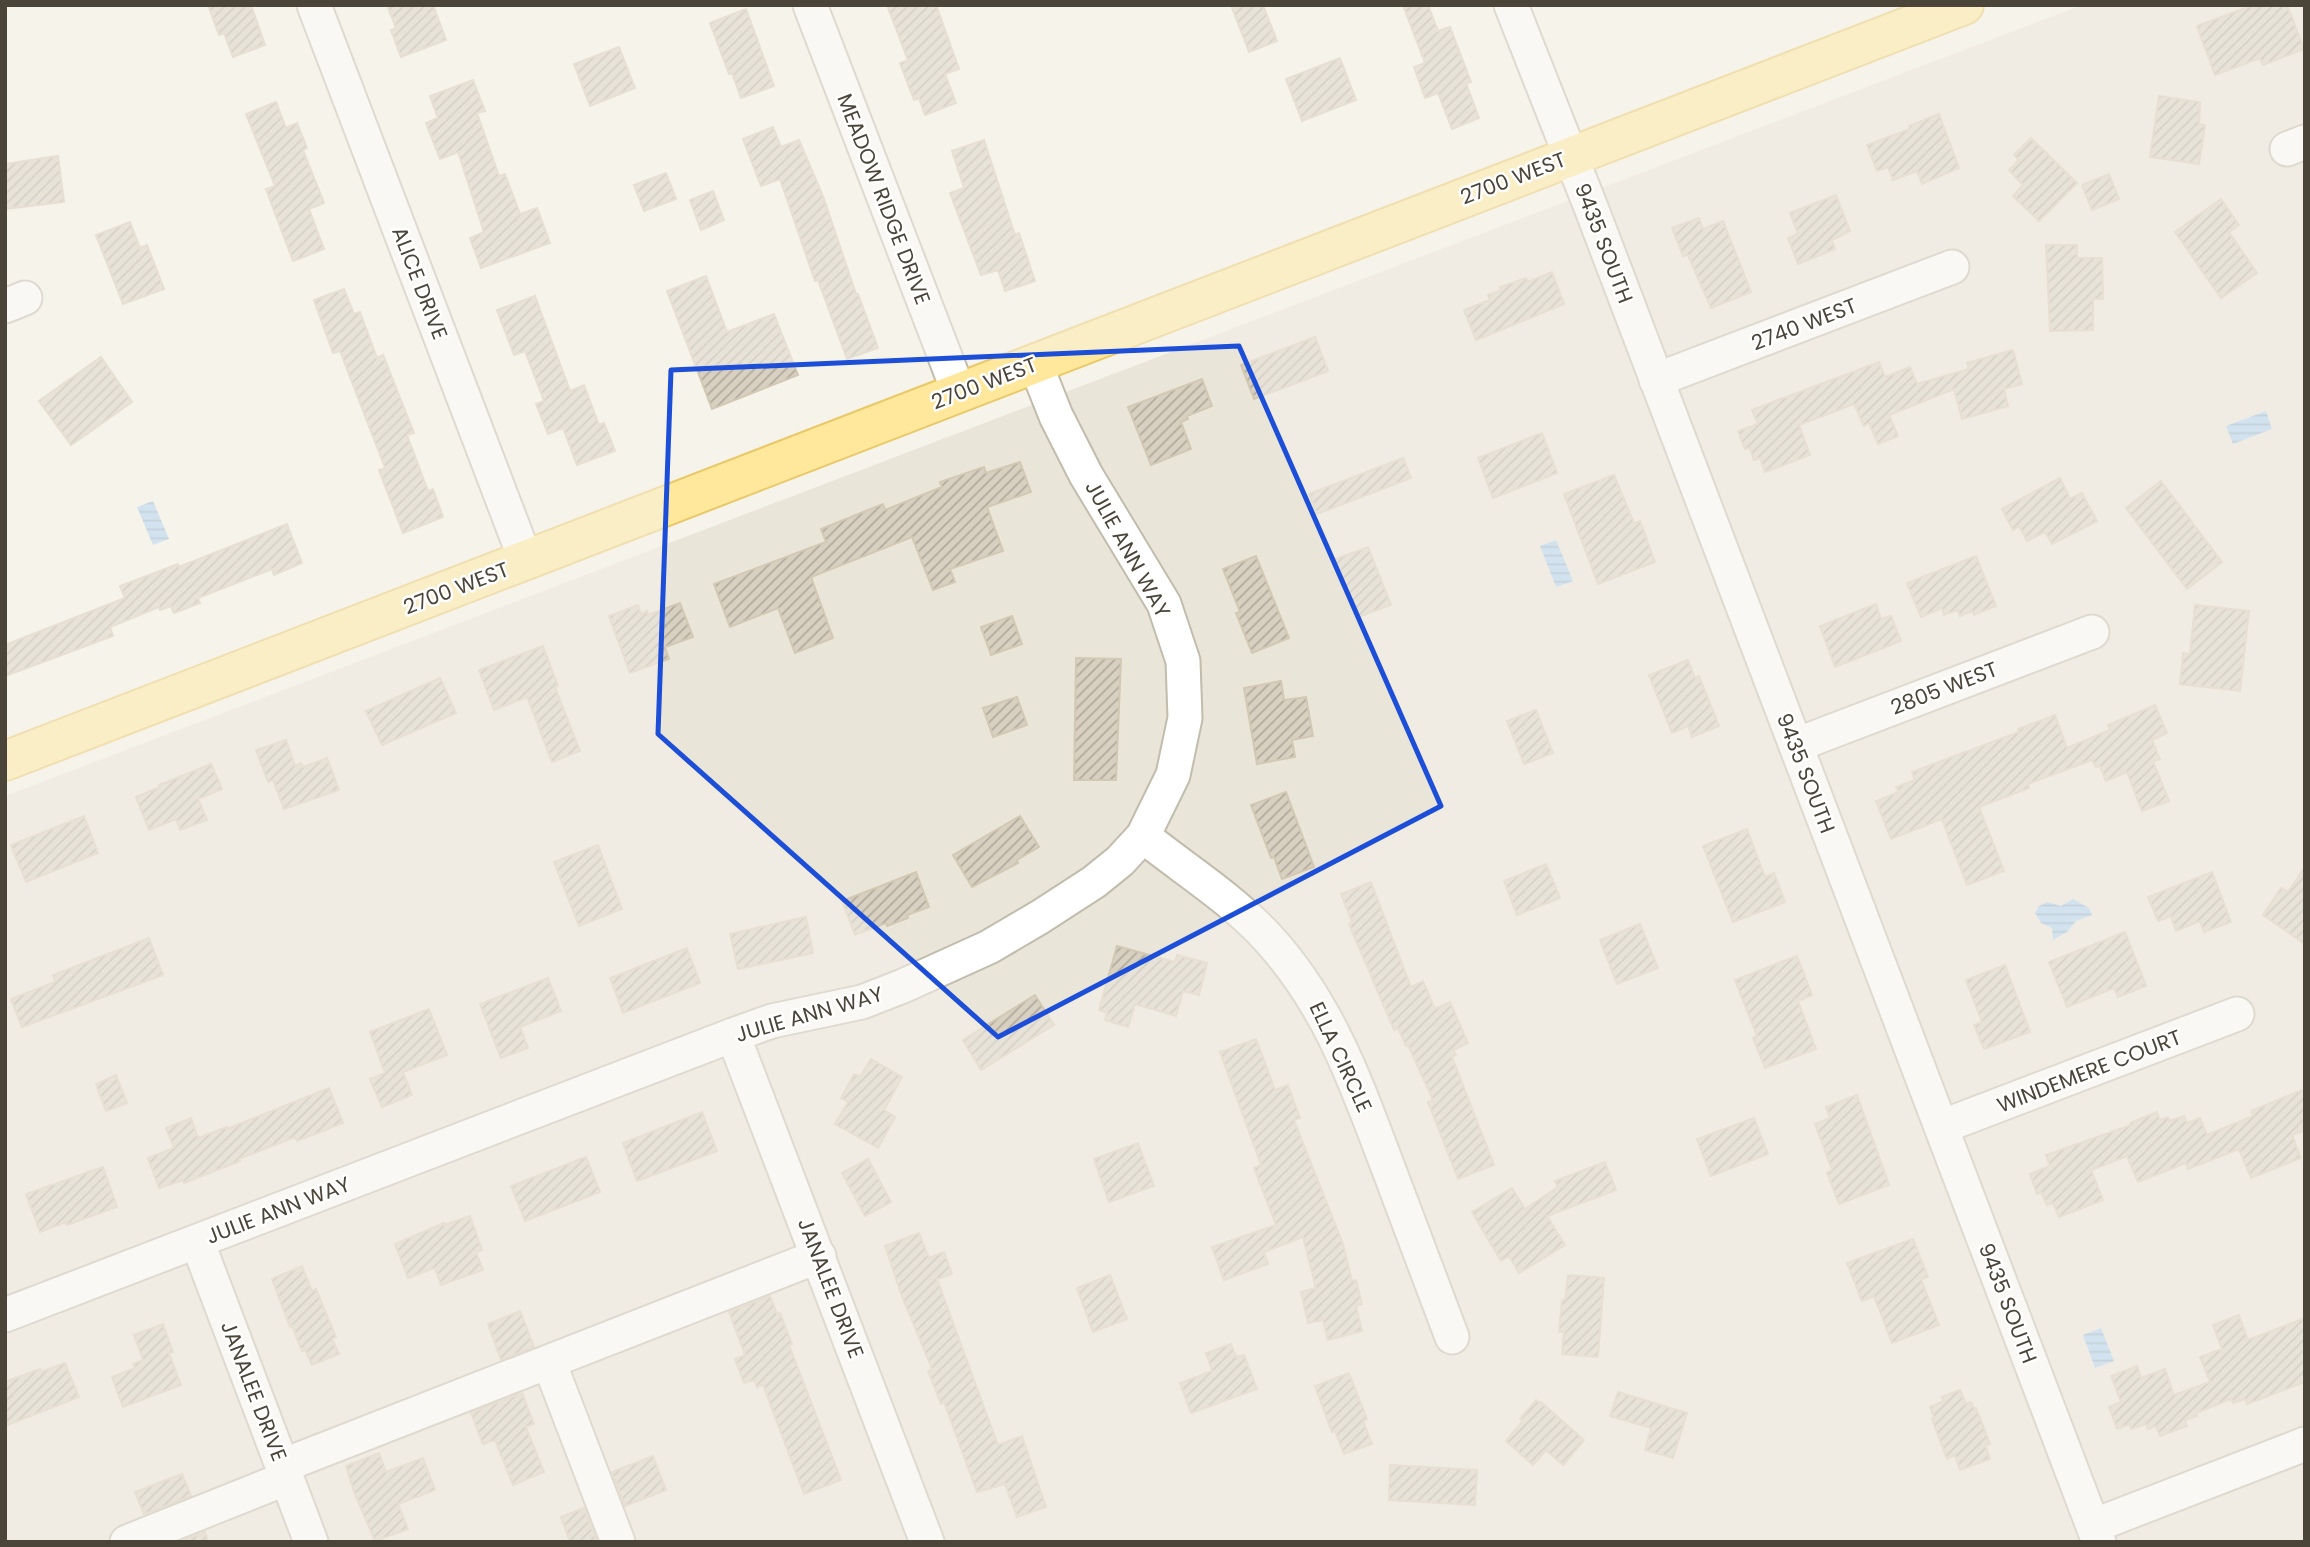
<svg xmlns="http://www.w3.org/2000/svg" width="2310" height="1547" font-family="Poppins,sans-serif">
	<defs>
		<pattern id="water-rules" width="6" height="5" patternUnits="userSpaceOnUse" patternTransform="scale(1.75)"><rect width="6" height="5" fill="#a7d0f3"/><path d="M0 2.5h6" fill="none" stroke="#8aaac6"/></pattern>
		<pattern id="building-hatch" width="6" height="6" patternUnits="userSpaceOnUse" patternTransform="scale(1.75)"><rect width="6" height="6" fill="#d8d0c0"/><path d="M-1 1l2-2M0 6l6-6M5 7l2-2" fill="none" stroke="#b1aa9d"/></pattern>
	</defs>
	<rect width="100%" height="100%" fill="#f6f3eb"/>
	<!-- residential -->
	<path fill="#eae5d9" d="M 2082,5 L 2305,5 L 2305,1542 L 5,1542 L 5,796 Z"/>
	<!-- water -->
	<path fill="url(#water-rules)" d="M 2266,411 L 2272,429 L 2233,444 L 2226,426 Z
		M 153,501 L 169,539 L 153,545 L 137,507 Z
		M 1556,540 L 1573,581 L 1556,587 L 1540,546 Z
		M 2073,899 L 2089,908 L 2092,915 L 2076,921 L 2067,932 L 2053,940 L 2052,928 L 2041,923 L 2035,913 L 2039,906 L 2047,902 L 2061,906 Z
		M 2101,1328 L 2114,1361 L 2095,1368 L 2083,1335 Z"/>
	<!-- building -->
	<path fill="url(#building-hatch)" stroke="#d3c8b3" stroke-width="2" d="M 208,5 L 251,5 L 265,45 L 233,57 L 224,33 L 219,35 Z
		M 387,5 L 433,5 L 446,40 L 401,57 L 391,30 L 396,28 Z
		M 887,5 L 936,5 L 959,69 L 945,74 L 956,103 L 925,115 L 919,98 L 914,100 L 900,63 L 908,60 Z
		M 1231,5 L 1263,5 L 1277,41 L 1249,52 Z
		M 1403,5 L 1428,5 L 1438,31 L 1450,27 L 1471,82 L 1466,83 L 1479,118 L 1452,129 L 1438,93 L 1425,98 L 1414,67 L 1425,63 Z
		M 2253,5 L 2287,5 L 2304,49 L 2263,65 L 2260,58 L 2215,75 L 2197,26 Z
		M 746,9 L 774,86 L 741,98 L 732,73 L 729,74 L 710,23 Z
		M 619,47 L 635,88 L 590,106 L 574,64 Z
		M 1340,58 L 1356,100 L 1302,121 L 1286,79 Z
		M 473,80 L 485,111 L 477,113 L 499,176 L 505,174 L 520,214 L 537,208 L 550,243 L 481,268 L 470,238 L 484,232 L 458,152 L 440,159 L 426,123 L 438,118 L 430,96 Z
		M 2159,96 L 2200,102 L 2199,124 L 2205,125 L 2199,164 L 2150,157 Z
		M 276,102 L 286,128 L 297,123 L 307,148 L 303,150 L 324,203 L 309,209 L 324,249 L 293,261 L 266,189 L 275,186 L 246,114 Z
		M 1939,114 L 1959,168 L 1922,184 L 1917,171 L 1893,180 L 1888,167 L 1877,171 L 1867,145 L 1910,129 L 1909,126 Z
		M 773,127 L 781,147 L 799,140 L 823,196 L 856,294 L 858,294 L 878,348 L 847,359 L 818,280 L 815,281 L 780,179 L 761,186 L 743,139 Z
		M 2031,138 L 2077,183 L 2039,221 L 2013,196 L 2023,185 L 2009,170 L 2019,160 L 2014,155 Z
		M 984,140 L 1015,235 L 1019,233 L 1035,281 L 1005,291 L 998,270 L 981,275 L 950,193 L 964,188 L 952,151 Z
		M 58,156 L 64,202 L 5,209 L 5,164 Z
		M 666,173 L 676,199 L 644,211 L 634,185 Z
		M 2109,174 L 2119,199 L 2092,210 L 2082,185 Z
		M 713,191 L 724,220 L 701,230 L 690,200 Z
		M 1836,195 L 1850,231 L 1832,240 L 1835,249 L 1798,264 L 1788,238 L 1798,234 L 1790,213 Z
		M 2221,199 L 2239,225 L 2229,232 L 2257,273 L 2221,298 L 2175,232 Z
		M 1699,218 L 1703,229 L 1723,221 L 1751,292 L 1711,308 L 1688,255 L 1683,256 L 1672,228 Z
		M 130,222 L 140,248 L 147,245 L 164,289 L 123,304 L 96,235 Z
		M 2046,245 L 2077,245 L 2077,258 L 2102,258 L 2103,299 L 2093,299 L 2093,330 L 2050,331 Z
		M 1552,272 L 1564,304 L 1476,340 L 1464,310 L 1490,300 L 1488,295 L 1502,290 L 1500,287 L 1526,278 L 1528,282 Z
		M 706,276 L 727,332 L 774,314 L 798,375 L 712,409 L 667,291 Z
		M 344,289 L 354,314 L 360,312 L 377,358 L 383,355 L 414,433 L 407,435 L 428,491 L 433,489 L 443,517 L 403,533 L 379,470 L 385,468 L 340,351 L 333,353 L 314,300 Z
		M 535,296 L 570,391 L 584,385 L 599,425 L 604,423 L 615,451 L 577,465 L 563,428 L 548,434 L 536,404 L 544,401 L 525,351 L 514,355 L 497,310 Z
		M 1315,337 L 1328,371 L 1254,399 L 1241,365 Z
		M 2013,350 L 2022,384 L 2004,389 L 2008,406 L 1962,419 L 1954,389 L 1889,415 L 1898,436 L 1878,444 L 1869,423 L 1864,426 L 1854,404 L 1799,425 L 1810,455 L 1765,472 L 1760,458 L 1754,460 L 1750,448 L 1745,449 L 1738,431 L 1758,424 L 1752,410 L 1879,362 L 1885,377 L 1910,367 L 1917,384 L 1969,369 L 1967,363 Z
		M 101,357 L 132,402 L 71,445 L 39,401 Z
		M 1202,379 L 1212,406 L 1187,416 L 1188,419 L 1181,422 L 1191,449 L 1151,465 L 1128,407 Z
		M 1542,433 L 1557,473 L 1493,498 L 1478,458 Z
		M 1403,458 L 1411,478 L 1317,514 L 1309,494 Z
		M 1020,462 L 1031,492 L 987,507 L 1003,551 L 950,569 L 955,582 L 933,590 L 912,537 L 811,577 L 833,638 L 795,653 L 778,608 L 730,627 L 714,584 L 826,542 L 821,529 L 883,504 L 885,510 L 942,487 L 940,482 L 984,467 L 986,473 Z
		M 1614,475 L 1634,523 L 1640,521 L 1655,562 L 1598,584 L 1564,494 Z
		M 2060,478 L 2070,499 L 2082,493 L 2097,521 L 2052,544 L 2045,532 L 2027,541 L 2019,526 L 2013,530 L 2002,509 Z
		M 2161,481 L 2222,562 L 2187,589 L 2126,508 Z
		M 287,524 L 302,563 L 274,575 L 272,569 L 198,598 L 200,603 L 174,613 L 171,606 L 160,610 L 159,607 L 110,627 L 113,636 L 5,676 L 5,645 L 125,598 L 120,586 L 178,564 L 179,567 Z
		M 1368,547 L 1391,605 L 1358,617 L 1335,559 Z
		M 1256,556 L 1289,638 L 1252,653 L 1236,613 L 1240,612 L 1223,569 Z
		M 1976,556 L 1996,606 L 1974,615 L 1972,611 L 1960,616 L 1957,610 L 1944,615 L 1942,608 L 1921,617 L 1907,583 Z
		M 680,603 L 693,637 L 665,647 L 669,659 L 630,673 L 609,616 L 638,605 L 641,614 L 647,611 L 648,615 Z
		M 1876,604 L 1881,619 L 1891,616 L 1901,641 L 1835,667 L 1820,626 Z
		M 2195,605 L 2249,611 L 2240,691 L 2180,684 L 2183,653 L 2190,654 Z
		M 1012,616 L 1022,644 L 991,655 L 981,627 Z
		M 543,646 L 558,686 L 555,687 L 580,751 L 552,762 L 527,697 L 494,710 L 479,670 Z
		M 1076,658 L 1121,659 L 1116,780 L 1074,780 Z
		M 1688,660 L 1695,678 L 1699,676 L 1719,726 L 1692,737 L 1688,726 L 1672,733 L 1649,675 Z
		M 440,678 L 456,713 L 382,745 L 366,711 Z
		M 1281,681 L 1284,700 L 1306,697 L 1313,736 L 1292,740 L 1295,757 L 1257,764 L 1244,688 Z
		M 1017,697 L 1027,725 L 993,737 L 983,708 Z
		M 2155,705 L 2167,733 L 2152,740 L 2160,759 L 2153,761 L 2169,801 L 2142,811 L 2127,772 L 2106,781 L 2100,766 L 2096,767 L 2092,760 L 2028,784 L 2029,788 L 1979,807 L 2004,871 L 1967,885 L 1942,819 L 1891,839 L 1876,801 L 1899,792 L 1896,787 L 1915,780 L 1912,772 L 2019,732 L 2018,729 L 2055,715 L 2067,748 L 2110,730 L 2108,725 Z
		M 1536,710 L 1553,753 L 1524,764 L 1507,721 Z
		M 286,740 L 295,766 L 301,763 L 303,767 L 327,758 L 339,790 L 284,809 L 273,780 L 268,782 L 256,750 Z
		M 211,764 L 222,789 L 198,799 L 207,820 L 180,830 L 176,819 L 149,830 L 136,797 L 160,787 L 159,785 Z
		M 1286,792 L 1314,867 L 1282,879 L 1274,857 L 1271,858 L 1251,805 Z
		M 84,816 L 98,853 L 26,882 L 11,845 Z
		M 1020,816 L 1039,847 L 1017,860 L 1018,863 L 972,887 L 953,855 Z
		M 1747,829 L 1765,877 L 1774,873 L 1785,902 L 1733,922 L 1703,846 Z
		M 598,845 L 622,909 L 579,926 L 554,862 Z
		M 1546,864 L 1560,898 L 1517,915 L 1504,881 Z
		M 2305,867 L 2305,944 L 2263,915 L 2281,888 L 2288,892 Z
		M 916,872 L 929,907 L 907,915 L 908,918 L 887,926 L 886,923 L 855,935 L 842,901 Z
		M 2212,872 L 2231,922 L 2204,932 L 2200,921 L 2176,931 L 2171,916 L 2158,921 L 2148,897 Z
		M 1371,882 L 1411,987 L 1423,981 L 1435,1009 L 1450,1002 L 1468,1043 L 1453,1050 L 1456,1055 L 1452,1057 L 1494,1165 L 1458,1179 L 1428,1102 L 1433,1100 L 1408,1045 L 1406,1046 L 1398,1028 L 1394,1030 L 1349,924 L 1352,922 L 1341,894 Z
		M 806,917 L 813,953 L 738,969 L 730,934 Z
		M 1640,924 L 1658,968 L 1617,984 L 1600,940 Z
		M 2125,932 L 2146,986 L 2118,997 L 2114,988 L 2067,1007 L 2049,962 Z
		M 149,938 L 163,975 L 22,1027 L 11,999 L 55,982 L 53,975 Z
		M 1117,946 L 1175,962 L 1177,955 L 1207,963 L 1199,995 L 1183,991 L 1176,1016 L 1135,1004 L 1128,1027 L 1105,1020 L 1107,1013 L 1099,1010 Z
		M 687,948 L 700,983 L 623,1013 L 610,978 Z
		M 1797,956 L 1812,995 L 1798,1001 L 1816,1049 L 1765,1068 L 1753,1038 L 1757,1036 L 1735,980 Z
		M 2005,965 L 2030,1032 L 1984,1049 L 1974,1025 L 1982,1022 L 1966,980 Z
		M 548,978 L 561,1011 L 520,1027 L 528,1048 L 501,1058 L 480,1004 Z
		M 1035,995 L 1054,1025 L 981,1070 L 963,1040 Z
		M 429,1009 L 447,1055 L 403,1072 L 412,1095 L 382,1107 L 370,1079 L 385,1073 L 370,1032 Z
		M 1256,1039 L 1275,1090 L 1288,1085 L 1300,1118 L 1294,1120 L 1343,1244 L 1352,1281 L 1356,1280 L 1362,1304 L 1356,1306 L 1362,1331 L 1328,1340 L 1323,1320 L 1308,1323 L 1301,1292 L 1316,1288 L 1303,1237 L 1264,1252 L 1268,1264 L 1224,1280 L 1212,1247 L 1276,1225 L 1254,1168 L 1261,1165 L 1220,1052 Z
		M 871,1059 L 902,1077 L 884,1110 L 895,1117 L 878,1148 L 835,1124 L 848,1102 L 841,1098 L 854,1074 L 860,1077 Z
		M 116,1075 L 127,1103 L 106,1111 L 96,1084 Z
		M 329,1088 L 343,1123 L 297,1141 L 295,1137 L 239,1159 L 240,1161 L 184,1183 L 183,1180 L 159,1188 L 148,1158 L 174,1148 L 166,1128 L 191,1118 L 198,1138 L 227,1127 L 227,1129 Z
		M 2305,1089 L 2305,1130 L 2292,1135 L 2301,1158 L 2251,1178 L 2239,1149 L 2188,1169 L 2186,1163 L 2138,1182 L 2127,1156 L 2091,1170 L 2103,1200 L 2059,1217 L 2053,1203 L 2047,1205 L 2041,1192 L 2037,1194 L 2030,1174 L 2050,1166 L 2046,1155 L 2131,1125 L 2130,1123 L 2157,1112 L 2160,1120 L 2168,1117 L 2169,1121 L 2184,1116 L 2187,1123 L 2200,1118 L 2207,1135 L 2253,1116 L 2251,1111 Z
		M 1857,1095 L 1889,1185 L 1839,1204 L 1827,1173 L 1832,1170 L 1815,1124 L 1830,1118 L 1826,1107 Z
		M 702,1112 L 717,1151 L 637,1181 L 623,1143 Z
		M 1754,1118 L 1768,1154 L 1711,1176 L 1697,1139 Z
		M 1138,1143 L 1154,1186 L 1109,1202 L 1094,1159 Z
		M 586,1157 L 600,1192 L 525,1221 L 511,1186 Z
		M 868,1159 L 891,1202 L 865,1216 L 842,1173 Z
		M 1605,1162 L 1616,1190 L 1547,1216 L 1565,1245 L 1519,1273 L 1509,1256 L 1501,1261 L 1472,1212 L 1512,1188 L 1525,1209 L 1558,1187 L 1555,1181 Z
		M 103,1167 L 117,1207 L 67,1225 L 66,1222 L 40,1232 L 26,1194 Z
		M 470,1216 L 482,1250 L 476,1252 L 483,1270 L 441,1285 L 435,1268 L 408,1278 L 395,1244 L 444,1223 L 444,1225 Z
		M 919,1233 L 929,1258 L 944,1252 L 952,1274 L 937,1279 L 998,1445 L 1022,1436 L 1046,1507 L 1017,1517 L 1005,1484 L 977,1492 L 944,1402 L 941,1404 L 928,1371 L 932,1369 L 901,1294 L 885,1246 Z
		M 1913,1239 L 1928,1277 L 1921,1279 L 1939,1325 L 1892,1343 L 1874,1296 L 1862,1301 L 1847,1263 Z
		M 302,1266 L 312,1291 L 316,1289 L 336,1337 L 332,1339 L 339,1354 L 312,1365 L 305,1350 L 302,1351 L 292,1326 L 290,1327 L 272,1279 Z
		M 1110,1275 L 1127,1319 L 1093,1332 L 1077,1288 Z
		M 1568,1275 L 1604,1278 L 1598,1357 L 1562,1354 L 1564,1332 L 1559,1332 L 1562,1300 L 1565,1300 Z
		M 770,1296 L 777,1314 L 780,1313 L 792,1344 L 789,1345 L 841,1480 L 804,1494 L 763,1385 L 757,1387 L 754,1380 L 744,1383 L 735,1359 L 745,1355 L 729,1312 Z
		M 520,1311 L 534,1347 L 501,1360 L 488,1324 Z
		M 2239,1315 L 2248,1340 L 2305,1318 L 2305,1382 L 2247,1404 L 2245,1399 L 2233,1403 L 2231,1399 L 2196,1413 L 2197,1416 L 2185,1420 L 2187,1426 L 2160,1436 L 2156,1426 L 2148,1429 L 2146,1424 L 2131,1429 L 2129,1424 L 2117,1429 L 2109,1407 L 2121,1402 L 2111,1376 L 2137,1366 L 2141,1378 L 2165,1369 L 2174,1395 L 2210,1382 L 2200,1357 L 2222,1349 L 2213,1325 Z
		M 163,1324 L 173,1352 L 169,1353 L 181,1385 L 123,1407 L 112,1377 L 135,1368 L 133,1364 L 143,1360 L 134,1335 Z
		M 1231,1344 L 1236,1357 L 1244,1355 L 1257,1389 L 1191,1413 L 1180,1383 L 1212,1371 L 1206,1353 Z
		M 65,1363 L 79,1397 L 5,1426 L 5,1382 L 40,1369 L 41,1372 Z
		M 1349,1373 L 1367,1419 L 1363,1421 L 1372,1444 L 1344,1454 L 1335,1431 L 1332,1432 L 1315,1386 Z
		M 1960,1390 L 1966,1404 L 1971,1402 L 1974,1409 L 1976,1408 L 1990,1444 L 1985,1445 L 1990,1459 L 1960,1470 L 1955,1455 L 1947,1459 L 1932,1419 L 1934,1418 L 1930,1407 L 1944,1401 L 1942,1397 Z
		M 1618,1392 L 1687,1413 L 1673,1458 L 1645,1450 L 1651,1428 L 1610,1416 Z
		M 522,1393 L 534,1424 L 526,1427 L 544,1472 L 513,1485 L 495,1440 L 483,1444 L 471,1413 Z
		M 1536,1400 L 1540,1403 L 1541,1402 L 1584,1440 L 1563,1465 L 1546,1450 L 1533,1465 L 1506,1441 L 1523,1421 L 1520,1419 Z
		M 379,1453 L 386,1472 L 423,1458 L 435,1490 L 398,1504 L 408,1529 L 375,1541 L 354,1492 L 346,1466 Z
		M 653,1456 L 666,1490 L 625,1506 L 612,1472 Z
		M 1390,1465 L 1477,1470 L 1475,1505 L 1389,1500 Z
		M 182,1474 L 191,1496 L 144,1514 L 135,1492 Z
		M 584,1508 L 597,1542 L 570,1542 L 561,1517 Z
		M 205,1532 L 208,1542 L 183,1542 L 182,1541 Z"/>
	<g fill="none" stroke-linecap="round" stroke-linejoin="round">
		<!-- minor casing -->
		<g stroke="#c2bcad" stroke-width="37">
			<path id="minor" d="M 314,5 L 526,561
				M 810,5 L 959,393
				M 1511,5 L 1592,210 L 2099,1542
				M 2287,149 L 2305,142
				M 5,306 L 25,298
				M 1656,380 L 1952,267
				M 1796,745 L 2092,632
				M 1143,836 C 1184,869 1231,898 1267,937 C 1328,1003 1355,1080 1386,1162 C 1408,1220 1430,1278 1452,1337
				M 733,1035 L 927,1542
				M 1941,1127 L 2237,1014
				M 197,1241 L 311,1542
				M 5,1315 L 733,1035 L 772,1021 L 862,1002 L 903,986 L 989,947 L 1040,917 L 1094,882 L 1120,861 L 1143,836 L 1173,775 L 1185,718 L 1183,661 L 1164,604 L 1086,475 L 1056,416 L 1035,363
				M 549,1362 L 618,1542
				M 282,1466 L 819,1256
				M 2093,1526 L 2305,1444
				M 127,1542 L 287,1478"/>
		</g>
		<!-- major casing -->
		<g stroke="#e8c867" stroke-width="42">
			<path id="major" d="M 5,761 L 1964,5"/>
		</g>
		<!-- minor -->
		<use href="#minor" stroke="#fff" stroke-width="33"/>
		<!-- major -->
		<use href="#major" stroke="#ffe89b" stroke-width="38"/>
	</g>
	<!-- marked area -->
	<path d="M0 0H2310V1547H0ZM 1239,346 L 1441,806 L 998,1037 L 658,734 L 671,370 Z" fill="#f6f3eb" fill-opacity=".55" fill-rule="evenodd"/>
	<path fill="none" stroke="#1d4ed8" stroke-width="5" stroke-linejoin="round" d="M 1239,346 L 1441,806 L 998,1037 L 658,734 L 671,370 Z"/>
	<g text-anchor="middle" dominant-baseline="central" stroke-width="5" stroke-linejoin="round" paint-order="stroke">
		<!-- street labels -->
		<g font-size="21" fill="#4b4438" stroke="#fff">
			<text transform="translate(1513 178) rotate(-21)">2700 WEST</text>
			<text transform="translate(884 199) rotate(69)">MEADOW RIDGE DRIVE</text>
			<text transform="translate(1604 243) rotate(69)">9435 SOUTH</text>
			<text transform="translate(420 283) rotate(69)">ALICE DRIVE</text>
			<text transform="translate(1804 324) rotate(-21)">2740 WEST</text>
			<text transform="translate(984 383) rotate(-21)">2700 WEST</text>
			<text transform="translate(1128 549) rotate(61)">JULIE ANN WAY</text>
			<text transform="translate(456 588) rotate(-21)">2700 WEST</text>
			<text transform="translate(1944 688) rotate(-21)">2805 WEST</text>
			<text transform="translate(1806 773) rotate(69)">9435 SOUTH</text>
			<text transform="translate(809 1014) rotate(-16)">JULIE ANN WAY</text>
			<text transform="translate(1341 1057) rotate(65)">ELLA CIRCLE</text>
			<text transform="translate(2089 1071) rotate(-21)">WINDEMERE COURT</text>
			<text transform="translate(278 1210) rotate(-21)">JULIE ANN WAY</text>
			<text transform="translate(831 1288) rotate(69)">JANALEE DRIVE</text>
			<text transform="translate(2008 1303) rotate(69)">9435 SOUTH</text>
			<text transform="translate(254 1391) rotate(69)">JANALEE DRIVE</text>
		</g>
	</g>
	<!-- border -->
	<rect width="2310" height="1547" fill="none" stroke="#4b4438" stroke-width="14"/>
</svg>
